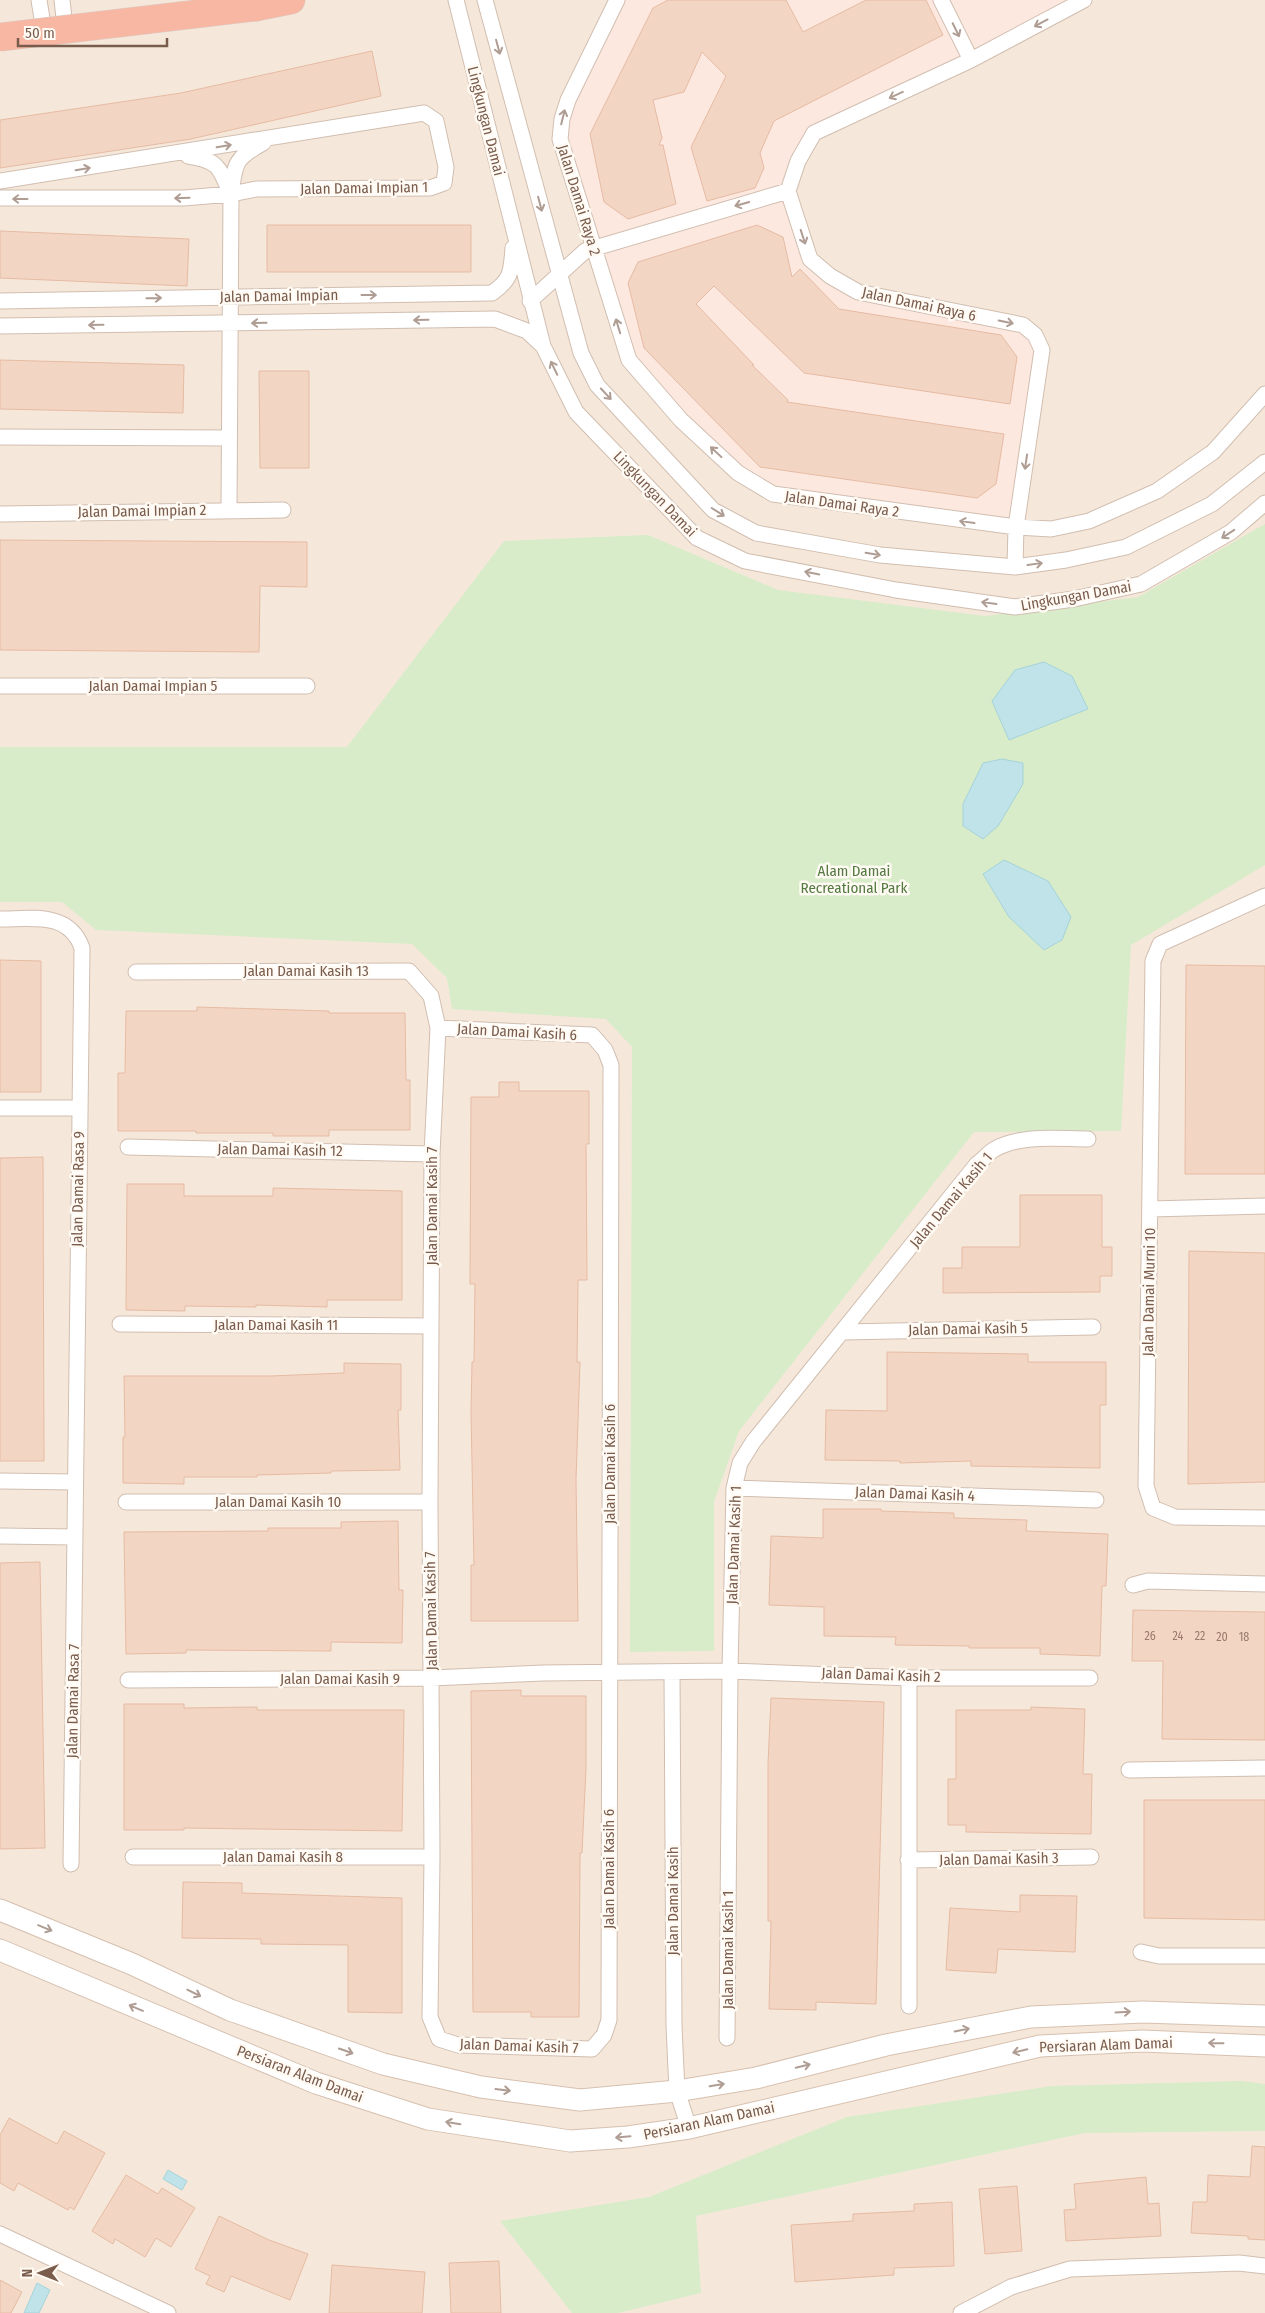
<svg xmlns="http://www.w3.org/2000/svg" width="1265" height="2313" font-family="'Fira Sans Condensed',sans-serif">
	<rect width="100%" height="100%" fill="#fdf6ec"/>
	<!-- residential -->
	<path fill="#f5e8da" d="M 0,0 L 1265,0 L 1265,2313 L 0,2313 Z"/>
	<!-- commercial -->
	<path fill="#fde8e0" d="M 626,0 L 1069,0 L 979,47 L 808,130 L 791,159 L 782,185 L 784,199 L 825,281 L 854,299 L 1019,331 L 1029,340 L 1034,351 L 1010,520 L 777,489 L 744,468 L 687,417 L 635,358 L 567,137 L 571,110 L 618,12 Z"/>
	<!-- green -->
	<path fill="#d8ecc9" d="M 1265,524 L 1265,865 L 1131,945 L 1121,1131 L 974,1132 L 739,1431 L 714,1502 L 714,1651 L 630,1652 L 632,1047 L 606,1019 L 452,1009 L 447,978 L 412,944 L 96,930 L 62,902 L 0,902 L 0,747 L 347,747 L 504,541 L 648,535 L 778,590 L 985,616 L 1138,597 Z
		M 1242,2081 L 1265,2084 L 1265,2131 L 1085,2133 L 696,2216 L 701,2293 L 618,2313 L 572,2313 L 500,2221 L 649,2197 L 847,2117 L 1052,2086 Z"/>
	<!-- water -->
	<path fill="#bfe3e8" stroke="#a5d3da" d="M 1044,662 L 1072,676 L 1088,709 L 1009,740 L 992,701 L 1015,670 Z
		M 1002,759 L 1023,763 L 1023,784 L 998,826 L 983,839 L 963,826 L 963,804 L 983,763 Z
		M 1004,860 L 1048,881 L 1071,917 L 1062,940 L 1044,950 L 1009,917 L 983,874 Z
		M 168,2170 L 187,2181 L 182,2190 L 163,2179 Z
		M 37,2283 L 50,2290 L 39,2313 L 24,2313 Z"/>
	<!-- building -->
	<path fill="#f3d5c3" stroke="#e6bba3" d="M 668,0 L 786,0 L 803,32 L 866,0 L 926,0 L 943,35 L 774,121 L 760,153 L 764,168 L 755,188 L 707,201 L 691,147 L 726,76 L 702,52 L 684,92 L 653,100 L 662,138 L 659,145 L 663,145 L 676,204 L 628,219 L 604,202 L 590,134 L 653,8 Z
		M 372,51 L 381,96 L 191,139 L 0,168 L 0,120 L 181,93 Z
		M 267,225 L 471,225 L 471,272 L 267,272 Z
		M 757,225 L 783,237 L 792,277 L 800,269 L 839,309 L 1001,335 L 1017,357 L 1010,404 L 804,373 L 714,286 L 696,304 L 754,365 L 752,365 L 788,400 L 787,402 L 1004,434 L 996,484 L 977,498 L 760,467 L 644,348 L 628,283 L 638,262 Z
		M 0,231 L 189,239 L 187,286 L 0,278 Z
		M 0,360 L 184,365 L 183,413 L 0,409 Z
		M 259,371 L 309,371 L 309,468 L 260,468 Z
		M 0,540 L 307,542 L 307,587 L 260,586 L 259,652 L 0,650 Z
		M 0,960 L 41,961 L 41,1092 L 0,1092 Z
		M 1186,965 L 1265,966 L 1265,1174 L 1185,1174 Z
		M 197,1007 L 329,1011 L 329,1013 L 405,1013 L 406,1080 L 410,1080 L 410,1130 L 329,1130 L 329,1136 L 273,1136 L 273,1133 L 196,1133 L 196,1131 L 118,1131 L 118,1073 L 125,1073 L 126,1011 L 197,1011 Z
		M 499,1082 L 519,1082 L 519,1091 L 589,1091 L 589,1144 L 586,1144 L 587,1280 L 578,1280 L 577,1362 L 580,1362 L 576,1479 L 578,1621 L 471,1621 L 471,1565 L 474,1565 L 471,1413 L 472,1362 L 474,1362 L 475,1284 L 470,1284 L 471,1097 L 499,1097 Z
		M 43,1157 L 44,1461 L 0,1461 L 0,1158 Z
		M 127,1184 L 184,1184 L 184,1196 L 273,1196 L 273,1188 L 402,1191 L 402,1300 L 327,1300 L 327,1307 L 256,1305 L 256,1307 L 185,1306 L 185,1311 L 126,1310 Z
		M 1020,1195 L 1102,1195 L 1102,1247 L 1112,1247 L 1112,1276 L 1100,1276 L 1100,1292 L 943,1293 L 943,1268 L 962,1268 L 962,1247 L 1020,1247 Z
		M 1189,1251 L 1265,1253 L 1265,1482 L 1188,1484 Z
		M 887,1352 L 1028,1354 L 1028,1362 L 1106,1362 L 1106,1405 L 1100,1405 L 1100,1468 L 971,1466 L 971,1461 L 900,1463 L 900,1461 L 825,1460 L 826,1410 L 887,1411 Z
		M 344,1363 L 401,1364 L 401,1410 L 398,1410 L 400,1470 L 331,1471 L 331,1473 L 257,1475 L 257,1477 L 184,1477 L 184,1484 L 123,1483 L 123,1437 L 125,1437 L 124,1376 L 270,1376 L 344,1373 Z
		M 823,1509 L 881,1509 L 881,1511 L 954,1513 L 954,1518 L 1027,1520 L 1026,1531 L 1108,1534 L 1106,1586 L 1102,1586 L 1100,1656 L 1040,1654 L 1040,1648 L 969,1648 L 969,1646 L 895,1645 L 896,1637 L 824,1636 L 824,1607 L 769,1605 L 771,1536 L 823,1538 Z
		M 398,1521 L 399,1590 L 403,1590 L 402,1643 L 331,1642 L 331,1651 L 186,1650 L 186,1653 L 126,1654 L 124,1532 L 268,1531 L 268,1528 L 341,1528 L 341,1522 Z
		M 40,1562 L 45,1848 L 0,1849 L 0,1563 Z
		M 1133,1610 L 1265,1612 L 1265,1740 L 1162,1739 L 1163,1661 L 1132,1661 Z
		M 521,1690 L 521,1696 L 586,1696 L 586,1768 L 582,1853 L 580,1853 L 579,2017 L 531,2017 L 531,2012 L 473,2012 L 471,1691 Z
		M 771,1698 L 884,1702 L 876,2004 L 816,2002 L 816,2010 L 769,2009 L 771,1921 L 768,1921 L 768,1764 Z
		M 124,1704 L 184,1704 L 184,1708 L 257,1707 L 257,1710 L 404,1710 L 402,1831 L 184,1828 L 184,1830 L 124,1830 Z
		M 1031,1707 L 1085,1709 L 1083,1774 L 1092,1774 L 1091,1834 L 966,1832 L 966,1825 L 948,1825 L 948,1779 L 956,1779 L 956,1710 L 1031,1710 Z
		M 1144,1800 L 1265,1800 L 1265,1920 L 1144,1918 Z
		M 183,1882 L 242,1883 L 242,1893 L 402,1898 L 402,2013 L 348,2012 L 348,1945 L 261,1944 L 261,1939 L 182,1938 Z
		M 1020,1895 L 1077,1896 L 1075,1952 L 998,1949 L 996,1973 L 946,1970 L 950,1908 L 1020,1912 Z
		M 9,2118 L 57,2144 L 64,2131 L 105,2153 L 74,2210 L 70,2207 L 68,2210 L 18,2183 L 14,2191 L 0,2183 L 0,2135 Z
		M 1252,2146 L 1265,2147 L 1265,2240 L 1248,2239 L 1248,2236 L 1191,2233 L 1193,2202 L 1207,2202 L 1208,2175 L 1250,2177 Z
		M 126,2175 L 158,2194 L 162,2188 L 195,2208 L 171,2247 L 156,2238 L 145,2257 L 115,2239 L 113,2244 L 92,2231 Z
		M 1146,2177 L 1148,2204 L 1159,2203 L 1161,2236 L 1066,2241 L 1064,2210 L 1076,2209 L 1074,2184 Z
		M 1017,2186 L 1022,2251 L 985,2254 L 979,2189 Z
		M 952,2202 L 954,2266 L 894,2268 L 894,2275 L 795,2282 L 791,2225 L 853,2221 L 853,2214 L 914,2211 L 914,2204 Z
		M 219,2216 L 269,2240 L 308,2254 L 290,2300 L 231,2276 L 224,2292 L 206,2284 L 210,2276 L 195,2269 Z
		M 499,2261 L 501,2313 L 451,2313 L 449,2263 Z
		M 332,2265 L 425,2272 L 422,2313 L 329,2313 Z
		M 0,2280 L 22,2292 L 11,2313 L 0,2313 Z"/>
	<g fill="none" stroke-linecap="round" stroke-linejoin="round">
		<!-- street casing -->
		<g stroke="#d1beb0" stroke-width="17">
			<path id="street" d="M 39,0 L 44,31
				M 62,0 L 65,27
				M 456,0 L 543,346 L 576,412 L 697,538 L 745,561 L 896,590 L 1015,607 L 1074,599 L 1141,584 L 1231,532 L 1265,503
				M 485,0 L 581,353 L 597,385 L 713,510 L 756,533 L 880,555 L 1015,567 L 1066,560 L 1126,547 L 1212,504 L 1265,462
				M 617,0 L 568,100 L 562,119 L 560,139 L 629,360 L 681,420 L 738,473 L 773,494 L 1016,527 L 1051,529 L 1089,521 L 1157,491 L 1213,452 L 1265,394
				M 941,0 L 971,60
				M 188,156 C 217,160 220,167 230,193
				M 0,181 L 424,113 L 436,121 L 446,167 L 444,183 L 430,188 L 256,189 L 231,194 L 184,198 L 0,198
				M 0,301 L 492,293 C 512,279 511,271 513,248
				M 530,301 L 585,251 L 788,191
				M 0,326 L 495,319 L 527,331 L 543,346
				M 0,437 L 229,438
				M 229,510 L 231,194 C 235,163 235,158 263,143
				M 0,514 L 283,510
				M 1015,567 L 1016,527 L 1042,350 L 1035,335 L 1023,325 L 858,292 L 830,276 L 810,259 L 788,191 L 798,161 L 814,133 L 971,60 L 1084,0
				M 0,686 L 307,686
				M 1265,896 L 1160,944 L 1153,961 L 1146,1486 L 1153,1508 L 1175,1517 L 1265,1518
				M 0,919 C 31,919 69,911 82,948 L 71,1864
				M 136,972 L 409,971 L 431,996 L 438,1028 L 432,1154 L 430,1502 L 432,1857 L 430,2017 L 439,2039 L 458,2045 L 592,2049 L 604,2035 L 609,2020 L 611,1065 L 605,1050 L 592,1035 L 438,1028
				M 0,1108 L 79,1108
				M 128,1147 L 432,1154
				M 1151,1209 L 1265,1206
				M 120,1324 L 431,1326
				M 844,1332 L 1093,1327
				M 0,1481 L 75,1482
				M 734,1488 L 1096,1500
				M 126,1502 L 430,1502
				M 0,1536 L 75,1537
				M 1133,1585 L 1148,1581 L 1265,1584
				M 672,1672 L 674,2026 L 677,2091 L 689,2128
				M 128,1680 L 432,1678 L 543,1673 L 730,1671 L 909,1678 L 1090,1678
				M 1129,1770 L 1265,1768
				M 133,1857 L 432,1857
				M 908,1860 L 1091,1857
				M 1141,1952 L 1159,1956 L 1265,1956
				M 909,2006 L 909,1678
				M 727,2038 L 730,1671 L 734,1488 L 740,1463 L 753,1442 L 977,1164 C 983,1160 989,1152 995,1149 C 1022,1134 1059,1139 1088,1139
				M 0,2234 L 168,2313
				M 961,2313 L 1011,2287 L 1070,2269 L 1239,2263 L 1265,2266"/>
		</g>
		<!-- secondary casing -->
		<g stroke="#d6c0b0" stroke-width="23">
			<path id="secondary" d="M 0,1910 L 132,1964 L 230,2010 L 383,2064 L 481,2087 L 580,2100 L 677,2091 L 756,2078 L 886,2045 L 1031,2017 L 1143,2012 L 1265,2016
				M 0,1950 L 316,2083 L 428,2119 L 570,2141 L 628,2137 L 689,2128 L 1040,2046 L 1142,2041 L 1265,2046"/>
		</g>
		<!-- highway casing -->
		<g stroke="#dad1cd" stroke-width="29">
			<path id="highway" d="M 256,7 L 291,0"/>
		</g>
		<!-- street -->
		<use href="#street" stroke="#fff" stroke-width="15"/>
		<!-- secondary -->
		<use href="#secondary" stroke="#fff" stroke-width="21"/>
		<!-- highway -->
		<use href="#highway" stroke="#f7b7a3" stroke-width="28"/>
		<!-- highway-bridge casing -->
		<g stroke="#dad1cd" stroke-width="29" stroke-linecap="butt">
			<path id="highway-bridge" d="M 0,37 L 256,7"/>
		</g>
		<!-- highway-bridge -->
		<use href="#highway-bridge" stroke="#f7b7a3" stroke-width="28"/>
	</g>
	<!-- one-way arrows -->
	<defs><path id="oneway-shaft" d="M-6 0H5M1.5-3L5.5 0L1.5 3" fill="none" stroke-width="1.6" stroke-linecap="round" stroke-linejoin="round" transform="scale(1.25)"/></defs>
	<g stroke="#af9d94">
		<use href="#oneway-shaft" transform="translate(1041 23) rotate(152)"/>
		<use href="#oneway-shaft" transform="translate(956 30) rotate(64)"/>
		<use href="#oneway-shaft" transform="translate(498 47) rotate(75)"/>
		<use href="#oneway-shaft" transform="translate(896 95) rotate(155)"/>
		<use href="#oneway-shaft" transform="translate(563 117) rotate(-76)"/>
		<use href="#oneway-shaft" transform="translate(224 146) rotate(-10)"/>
		<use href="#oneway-shaft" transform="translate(83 169) rotate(-9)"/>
		<use href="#oneway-shaft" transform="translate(182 198) rotate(178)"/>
		<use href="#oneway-shaft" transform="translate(20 199) rotate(180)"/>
		<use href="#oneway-shaft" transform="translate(540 204) rotate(75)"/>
		<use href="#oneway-shaft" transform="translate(742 204) rotate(164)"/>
		<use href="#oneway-shaft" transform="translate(803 237) rotate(72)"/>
		<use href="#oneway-shaft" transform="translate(369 295)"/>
		<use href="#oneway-shaft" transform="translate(154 298) rotate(-1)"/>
		<use href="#oneway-shaft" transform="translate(421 320) rotate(179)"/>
		<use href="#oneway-shaft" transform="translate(1006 322) rotate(11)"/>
		<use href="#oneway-shaft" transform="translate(259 323) rotate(179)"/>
		<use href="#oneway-shaft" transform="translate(96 325) rotate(179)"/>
		<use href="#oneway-shaft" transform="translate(618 326) rotate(-107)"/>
		<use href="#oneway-shaft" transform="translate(554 368) rotate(-116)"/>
		<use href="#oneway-shaft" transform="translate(606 394) rotate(47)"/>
		<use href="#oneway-shaft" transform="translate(716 452) rotate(-137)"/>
		<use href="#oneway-shaft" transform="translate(1026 462) rotate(98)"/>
		<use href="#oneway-shaft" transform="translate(718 512) rotate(32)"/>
		<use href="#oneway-shaft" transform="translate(967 522) rotate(-172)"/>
		<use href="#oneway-shaft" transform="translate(1228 534) rotate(147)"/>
		<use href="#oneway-shaft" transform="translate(873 554) rotate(10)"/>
		<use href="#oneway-shaft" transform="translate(1035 564) rotate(-8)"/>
		<use href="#oneway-shaft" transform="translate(812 573) rotate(-169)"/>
		<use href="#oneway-shaft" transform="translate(989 603) rotate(-172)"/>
		<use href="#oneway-shaft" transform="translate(45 1928) rotate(22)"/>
		<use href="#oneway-shaft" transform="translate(194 1993) rotate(26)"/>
		<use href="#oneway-shaft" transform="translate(136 2008) rotate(-157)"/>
		<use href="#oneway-shaft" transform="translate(1123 2012) rotate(-3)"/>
		<use href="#oneway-shaft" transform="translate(962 2030) rotate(-11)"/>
		<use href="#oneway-shaft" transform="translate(1216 2043) rotate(-179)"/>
		<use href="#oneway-shaft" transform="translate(346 2051) rotate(19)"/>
		<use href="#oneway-shaft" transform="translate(1020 2051) rotate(167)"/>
		<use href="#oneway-shaft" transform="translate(803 2066) rotate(-14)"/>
		<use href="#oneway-shaft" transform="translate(717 2085) rotate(-10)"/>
		<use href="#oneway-shaft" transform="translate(503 2090) rotate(7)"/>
		<use href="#oneway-shaft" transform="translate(453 2123) rotate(-171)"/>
		<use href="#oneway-shaft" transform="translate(623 2137) rotate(175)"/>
	</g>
	<g text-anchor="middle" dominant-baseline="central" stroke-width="5" stroke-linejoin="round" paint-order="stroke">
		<!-- number labels -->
		<g font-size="12" fill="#987a6a">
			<text x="1150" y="1636">26</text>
			<text x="1178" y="1636">24</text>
			<text x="1200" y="1636">22</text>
			<text x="1222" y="1637">20</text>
			<text x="1244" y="1637">18</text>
		</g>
		<!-- street labels -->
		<g font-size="15" fill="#7a5c4d" stroke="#fffaf3">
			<text transform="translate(486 121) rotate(76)">Lingkungan Damai</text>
			<text transform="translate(364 188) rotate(-1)">Jalan Damai Impian 1</text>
			<text transform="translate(579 200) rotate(73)">Jalan Damai Raya 2</text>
			<text transform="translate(279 296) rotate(-1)">Jalan Damai Impian</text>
			<text transform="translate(919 304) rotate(12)">Jalan Damai Raya 6</text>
			<text transform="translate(655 494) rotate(46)">Lingkungan Damai</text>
			<text transform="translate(842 504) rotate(8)">Jalan Damai Raya 2</text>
			<text transform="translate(142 511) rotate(-1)">Jalan Damai Impian 2</text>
			<text transform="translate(1076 596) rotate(-10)">Lingkungan Damai</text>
			<text x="153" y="686">Jalan Damai Impian 5</text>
			<text x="306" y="971">Jalan Damai Kasih 13</text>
			<text transform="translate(517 1032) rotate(3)">Jalan Damai Kasih 6</text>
			<text transform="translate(280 1150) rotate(1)">Jalan Damai Kasih 12</text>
			<text transform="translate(78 1189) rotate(-89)">Jalan Damai Rasa 9</text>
			<text transform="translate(951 1200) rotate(-50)">Jalan Damai Kasih 1</text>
			<text transform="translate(432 1206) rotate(-90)">Jalan Damai Kasih 7</text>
			<text transform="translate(1149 1292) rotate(-89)">Jalan Damai Murni 10</text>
			<text x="276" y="1325">Jalan Damai Kasih 11</text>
			<text transform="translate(968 1329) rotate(-1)">Jalan Damai Kasih 5</text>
			<text transform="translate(610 1464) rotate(-90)">Jalan Damai Kasih 6</text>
			<text transform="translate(915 1494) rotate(2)">Jalan Damai Kasih 4</text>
			<text x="278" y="1502">Jalan Damai Kasih 10</text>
			<text transform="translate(734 1545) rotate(-88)">Jalan Damai Kasih 1</text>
			<text transform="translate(431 1611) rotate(-91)">Jalan Damai Kasih 7</text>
			<text transform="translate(881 1675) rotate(2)">Jalan Damai Kasih 2</text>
			<text x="340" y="1679">Jalan Damai Kasih 9</text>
			<text transform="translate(73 1701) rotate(-89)">Jalan Damai Rasa 7</text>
			<text x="283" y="1857">Jalan Damai Kasih 8</text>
			<text transform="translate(999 1859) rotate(-1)">Jalan Damai Kasih 3</text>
			<text transform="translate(609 1869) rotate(-90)">Jalan Damai Kasih 6</text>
			<text transform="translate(673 1901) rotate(-90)">Jalan Damai Kasih</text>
			<text transform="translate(728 1950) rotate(-90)">Jalan Damai Kasih 1</text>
			<text transform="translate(1106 2045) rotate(-2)">Persiaran Alam Damai</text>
			<text transform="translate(519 2046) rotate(2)">Jalan Damai Kasih 7</text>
			<text transform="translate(300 2074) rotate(21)">Persiaran Alam Damai</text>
			<text transform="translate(709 2121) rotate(-12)">Persiaran Alam Damai</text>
		</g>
		<!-- park labels -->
		<g font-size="15" fill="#537a41" stroke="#fffaf3">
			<text x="854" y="871">Alam Damai<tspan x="854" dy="17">Recreational Park</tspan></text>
		</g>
	</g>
	<!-- north arrow -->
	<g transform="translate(40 2273) rotate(270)" stroke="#fffaf3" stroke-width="4" paint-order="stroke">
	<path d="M0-4L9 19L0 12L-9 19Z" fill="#7a5c4d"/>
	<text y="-8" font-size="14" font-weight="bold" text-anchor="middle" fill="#7a5c4d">N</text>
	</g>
	<!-- scale -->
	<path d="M18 38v8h149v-8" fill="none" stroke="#7a5c4d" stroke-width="2.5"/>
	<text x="25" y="38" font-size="15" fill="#7a5c4d" stroke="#fffaf3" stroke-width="4" paint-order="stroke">50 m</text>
</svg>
